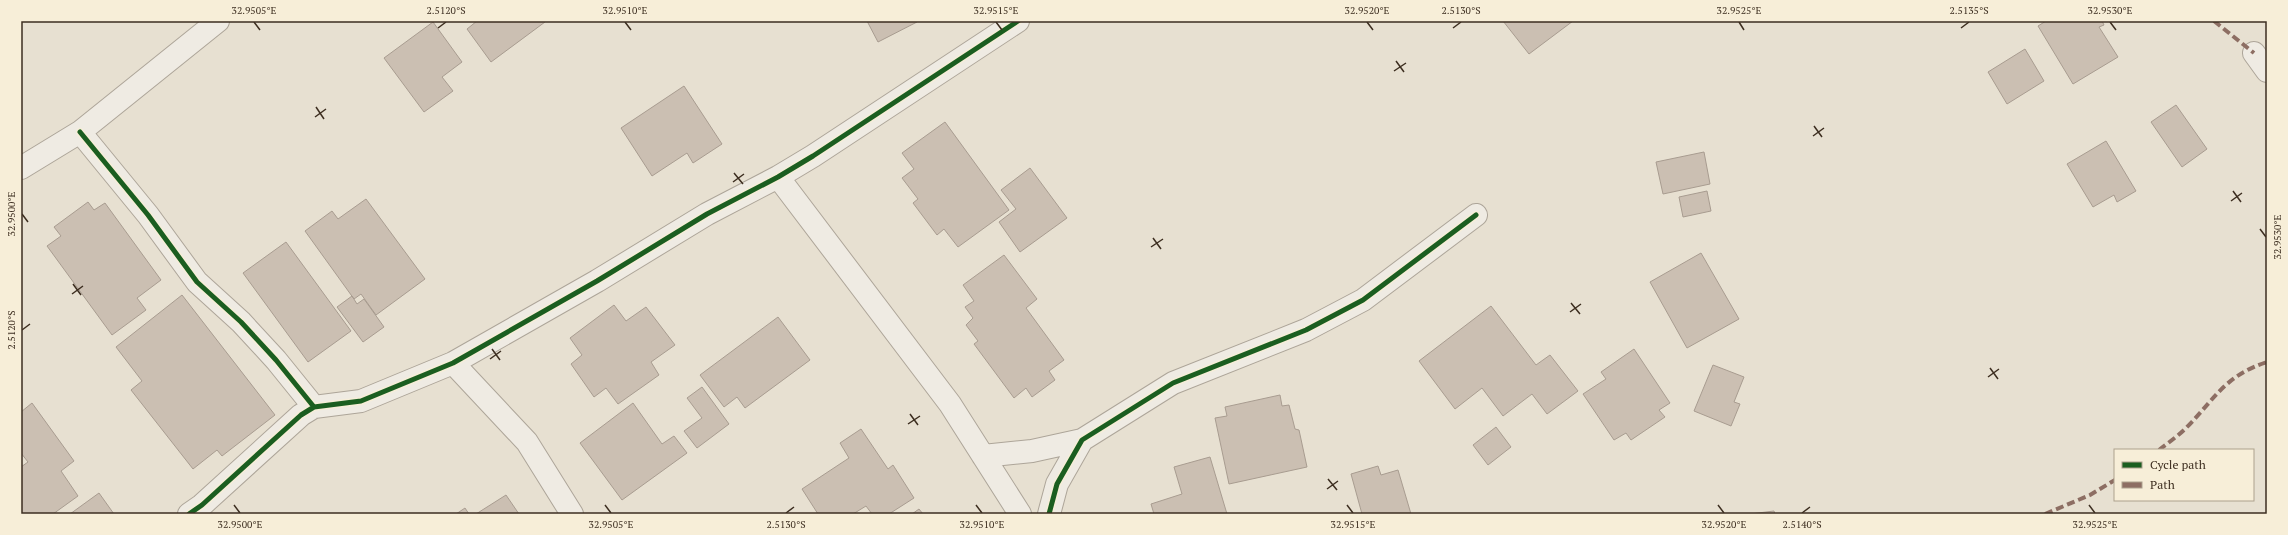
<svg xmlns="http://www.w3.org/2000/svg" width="2288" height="535" font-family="'PT Serif',serif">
	<rect width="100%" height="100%" fill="#e7e0d1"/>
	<!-- building -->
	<path fill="#cbbfb2" stroke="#a89c90" d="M 477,21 L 544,21 L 545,22 L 491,62 L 467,29 Z
		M 867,21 L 916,21 L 917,22 L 878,42 Z
		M 1503,21 L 1573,21 L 1529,54 Z
		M 2046,21 L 2102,21 L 2104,25 L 2099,27 L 2118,57 L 2073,84 L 2038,26 Z
		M 433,22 L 462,62 L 442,77 L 453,91 L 424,112 L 384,58 Z
		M 2025,49 L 2044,81 L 2007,104 L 1988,72 Z
		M 684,86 L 722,144 L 693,163 L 687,153 L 652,176 L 621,128 Z
		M 2176,105 L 2207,149 L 2182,167 L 2151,122 Z
		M 945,122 L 1009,210 L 958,247 L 944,229 L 937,235 L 913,203 L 918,199 L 902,178 L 914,169 L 902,153 Z
		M 2106,141 L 2136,191 L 2117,202 L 2114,195 L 2093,207 L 2067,164 Z
		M 1704,152 L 1710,184 L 1663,194 L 1656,162 Z
		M 1030,168 L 1067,218 L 1020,252 L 999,222 L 1016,209 L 1001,190 Z
		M 1707,191 L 1711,211 L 1683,217 L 1679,197 Z
		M 366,199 L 425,279 L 376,315 L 361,294 L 354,299 L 305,231 L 332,211 L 338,219 Z
		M 88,202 L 94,210 L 105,203 L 161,280 L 137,298 L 146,310 L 112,335 L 47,246 L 61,236 L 54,227 Z
		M 286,242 L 351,331 L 308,362 L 243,273 Z
		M 1701,253 L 1739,319 L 1687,348 L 1650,282 Z
		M 1004,255 L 1037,299 L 1026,308 L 1064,360 L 1049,371 L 1055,380 L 1032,397 L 1026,388 L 1014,398 L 974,344 L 978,341 L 966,325 L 973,318 L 965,307 L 974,301 L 963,285 Z
		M 182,295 L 275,415 L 222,456 L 217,450 L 193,469 L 131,390 L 142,381 L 116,347 Z
		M 352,296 L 357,304 L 364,299 L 384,327 L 363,342 L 337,307 Z
		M 614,305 L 626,321 L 646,307 L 675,345 L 651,362 L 659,375 L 618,404 L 606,388 L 594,397 L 571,364 L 582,355 L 570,338 Z
		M 1491,306 L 1536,365 L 1550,355 L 1578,391 L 1547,414 L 1532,394 L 1503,416 L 1482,388 L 1455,409 L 1419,361 Z
		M 778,317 L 810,360 L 745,408 L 737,397 L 724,407 L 700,375 Z
		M 1634,349 L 1670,403 L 1659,410 L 1665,417 L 1631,440 L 1626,433 L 1614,440 L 1583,394 L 1606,379 L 1601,372 Z
		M 1713,365 L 1744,377 L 1734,402 L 1740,404 L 1731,426 L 1694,411 Z
		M 702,387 L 729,424 L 697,448 L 684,431 L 702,418 L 687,398 Z
		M 1280,395 L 1282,406 L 1289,405 L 1295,429 L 1299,430 L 1307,467 L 1229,484 L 1215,418 L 1227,416 L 1225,407 Z
		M 32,403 L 74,461 L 61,471 L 78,496 L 53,514 L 21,514 L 21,467 L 28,462 L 21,453 L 21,412 Z
		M 633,403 L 662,444 L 674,436 L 687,453 L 622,500 L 580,443 Z
		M 1496,427 L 1511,447 L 1488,465 L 1473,445 Z
		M 861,429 L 888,469 L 893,465 L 914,498 L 889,514 L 872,514 L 866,506 L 853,514 L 818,514 L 802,489 L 849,458 L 840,443 Z
		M 1210,457 L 1227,514 L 1154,514 L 1151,504 L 1182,494 L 1174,467 Z
		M 1378,466 L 1381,475 L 1398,470 L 1411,514 L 1362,514 L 1351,474 Z
		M 99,493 L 114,514 L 70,514 Z
		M 506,495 L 519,514 L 476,514 Z
		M 465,508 L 469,514 L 456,514 Z
		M 919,509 L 923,514 L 912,514 Z
		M 1774,511 L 1775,514 L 1750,514 Z"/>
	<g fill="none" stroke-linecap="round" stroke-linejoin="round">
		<!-- street casing -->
		<g stroke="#ada599" stroke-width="24">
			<path id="street" d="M 2254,53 L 2267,71
				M 80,132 L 148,215 L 197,282 L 241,322 L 276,360 L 314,407
				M 21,168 L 80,132 L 218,21
				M 778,177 L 950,404 L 1020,514
				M 453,363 L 527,442 L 572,514
				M 983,456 L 1032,451 L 1082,440
				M 189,514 L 202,505 L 301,415 L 314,407 L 361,401 L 453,363 L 597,281 L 707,214 L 778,177 L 813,156 L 1018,21
				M 1049,514 L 1057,484 L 1082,440 L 1173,383 L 1306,330 L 1363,300 L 1476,215"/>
		</g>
		<!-- street -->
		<use href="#street" stroke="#efebe3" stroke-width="22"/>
		<!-- quiet -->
		<path stroke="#8d6e63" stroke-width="4" stroke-dasharray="8 4" stroke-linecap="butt" d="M 2214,21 L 2254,53
			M 2159,450 C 2168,443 2178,436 2186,428 C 2215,399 2224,376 2267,362
			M 2045,514 L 2090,495 L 2115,480"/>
		<!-- cycleway casing -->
		<g stroke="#f7eed8" stroke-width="8">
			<path id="cycleway" d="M 80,132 L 148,215 L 197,282 L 241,322 L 276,360 L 314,407
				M 189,514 L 202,505 L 301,415 L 314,407 L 361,401 L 453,363 L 597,281 L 707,214 L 778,177 L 813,156 L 1018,21
				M 1049,514 L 1057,484 L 1082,440 L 1173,383 L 1306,330 L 1363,300 L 1476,215"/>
		</g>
		<!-- cycleway -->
		<use href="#cycleway" stroke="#1b5e20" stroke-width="5"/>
	</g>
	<!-- ticks -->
	<path fill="none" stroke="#3d2e20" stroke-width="1.5" d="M 254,22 L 260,30M 625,22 L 631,30M 996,22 L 1002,30M 1367,22 L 1373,30M 1739,22 L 1744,30M 2110,22 L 2116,30M 438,28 L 446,22M 1453,28 L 1461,22M 1961,28 L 1969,22M 1396,61 L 1404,72M 1394,71 L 1406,63M 316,107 L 324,119M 315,117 L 326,109M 1814,126 L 1822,137M 1813,136 L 1824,128M 734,173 L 743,184M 733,182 L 744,174M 2233,191 L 2241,202M 2231,201 L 2242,193M 22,214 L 28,222M 2260,229 L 2266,237M 1153,238 L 1161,249M 1151,247 L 1163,239M 73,284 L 81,295M 72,294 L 83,286M 1571,303 L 1580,314M 1570,312 L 1581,304M 22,330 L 30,324M 492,349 L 500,360M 490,359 L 501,351M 1990,368 L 1998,379M 1988,377 L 1999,369M 910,414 L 918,425M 908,424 L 920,416M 1328,479 L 1337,490M 1327,489 L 1338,481M 234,505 L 240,513M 605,505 L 611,513M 976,505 L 982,513M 1347,505 L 1353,513M 1718,505 L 1724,513M 2089,505 L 2095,513M 786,513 L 794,507M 1802,513 L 1810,507"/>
	<!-- border -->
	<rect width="2288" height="535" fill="none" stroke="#f7eed8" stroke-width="44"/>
	<!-- legend -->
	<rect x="2114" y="449" width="140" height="52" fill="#f7eed8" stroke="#ada18e"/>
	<rect x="2122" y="462" width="20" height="6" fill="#1b5e20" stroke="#ada18e"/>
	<text x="2150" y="469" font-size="12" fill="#3d2e20">Cycle path</text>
	<rect x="2122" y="482" width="20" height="6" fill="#8d6e63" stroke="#ada18e"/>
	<text x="2150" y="489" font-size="12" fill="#3d2e20">Path</text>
	<rect x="22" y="22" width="2244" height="491" fill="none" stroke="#3d2e20" stroke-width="1.5"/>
	<g font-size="10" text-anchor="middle" fill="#3d2e20">
		<text x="254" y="14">32.9505°E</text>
		<text x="446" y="14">2.5120°S</text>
		<text x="625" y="14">32.9510°E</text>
		<text x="996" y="14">32.9515°E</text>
		<text x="1367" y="14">32.9520°E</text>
		<text x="1461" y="14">2.5130°S</text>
		<text x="1739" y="14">32.9525°E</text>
		<text x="1969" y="14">2.5135°S</text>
		<text x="2110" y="14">32.9530°E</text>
		<text transform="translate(11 214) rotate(-90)" y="4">32.9500°E</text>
		<text transform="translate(2277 237) rotate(-90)" y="4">32.9530°E</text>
		<text transform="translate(11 330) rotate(-90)" y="4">2.5120°S</text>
		<text x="240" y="528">32.9500°E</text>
		<text x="611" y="528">32.9505°E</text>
		<text x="786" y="528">2.5130°S</text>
		<text x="982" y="528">32.9510°E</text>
		<text x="1353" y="528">32.9515°E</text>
		<text x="1724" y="528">32.9520°E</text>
		<text x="1802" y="528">2.5140°S</text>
		<text x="2095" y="528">32.9525°E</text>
	</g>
</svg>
